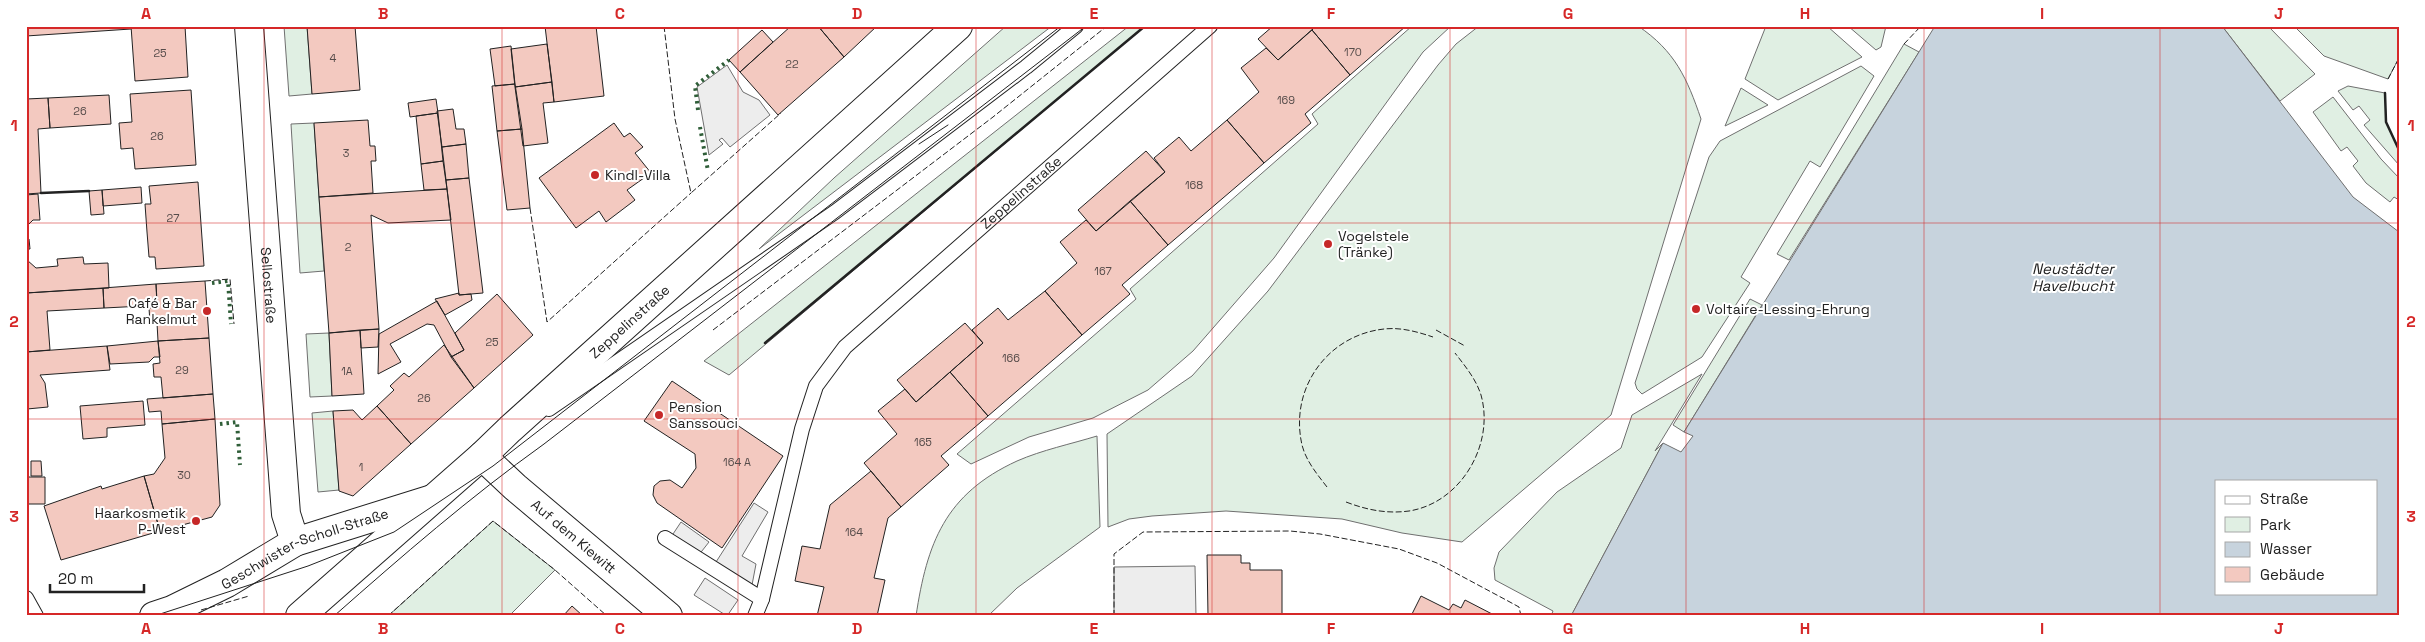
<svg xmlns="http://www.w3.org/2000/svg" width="2425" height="642" font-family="'Space Grotesk',sans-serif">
	<rect width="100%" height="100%" fill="#fff"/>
	<!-- green -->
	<path fill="#e0efe3" stroke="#6f6f6f" d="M 284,26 L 307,26 L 312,94 L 289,96 Z
		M 1006,26 L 1052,26 L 759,249 L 834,178 Z
		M 1129,26 L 1145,26 L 729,375 L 704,361 Z
		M 1412,26 L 1451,26 L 1423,52 L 1274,258 L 1193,351 L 1148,390 L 1093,418 L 1029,437 L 971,464 L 957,454 L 1136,299 L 1130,289 L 1318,124 L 1312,114 Z
		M 1479,26 L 1638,26 C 1675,51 1687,78 1701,119 L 1611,415 L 1462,542 L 1402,533 L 1342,519 L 1226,511 L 1152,516 L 1129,519 L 1108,527 L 1107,434 L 1192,376 L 1268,291 L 1438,65 L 1456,44 Z
		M 1766,26 L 1827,26 L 1862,57 L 1778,100 L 1745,79 Z
		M 1848,26 L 1886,26 L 1881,47 L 1876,50 Z
		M 2222,26 L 2268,26 L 2315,74 L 2280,101 Z
		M 2294,26 L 2399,26 L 2399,58 L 2388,79 L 2324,56 Z
		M 1904,44 L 1919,52 L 1789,260 L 1777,254 Z
		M 1861,66 L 1874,76 L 1820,167 L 1810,161 L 1741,277 L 1750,283 L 1702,357 L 1642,394 L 1637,389 L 1635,383 L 1709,157 L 1720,141 Z
		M 2348,86 L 2385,93 L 2386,122 L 2399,150 L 2399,165 L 2364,125 L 2370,120 L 2359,106 L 2353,110 L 2338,91 Z
		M 1741,88 L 1768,105 L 1725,126 Z
		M 2333,97 L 2381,159 L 2399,178 L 2399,200 L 2394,197 L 2390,202 L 2366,183 L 2353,166 L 2358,161 L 2347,147 L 2341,151 L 2313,112 Z
		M 314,123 L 324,271 L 300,273 L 291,124 Z
		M 1750,299 L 1762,305 L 1684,432 L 1673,425 Z
		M 329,333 L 332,396 L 310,397 L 306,334 Z
		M 1702,374 L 1655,451 L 1663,443 L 1571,616 L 1551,616 L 1553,611 L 1495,580 L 1494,568 L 1499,552 L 1557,492 L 1621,448 L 1632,415 Z
		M 333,411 L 339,490 L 318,492 L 312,413 Z
		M 1097,436 L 1100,527 L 1017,588 L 988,616 L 916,616 C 927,543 945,494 1017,461 C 1042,450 1071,444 1097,436 Z
		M 493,521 L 555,570 L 509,616 L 388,616 Z"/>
	<!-- parking -->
	<path fill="#ededed" stroke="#6f6f6f" d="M 727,65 L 743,92 L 759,100 L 770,115 L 730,147 L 722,138 L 719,140 L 723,144 L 709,155 L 697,87 Z
		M 754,503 L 768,512 L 742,556 L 756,564 L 752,585 L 716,562 Z
		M 681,522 L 709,542 L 698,556 L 671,537 Z
		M 1195,566 L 1196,616 L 1114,616 L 1114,567 Z
		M 705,578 L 738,600 L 727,616 L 694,595 Z"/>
	<!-- water -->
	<path fill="#c7d3dd" stroke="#6f6f6f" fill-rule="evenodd" d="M 1935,26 L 2222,26 L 2353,197 L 2399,232 L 2399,616 L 1571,616 L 1663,443 L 1681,452 L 1693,436 L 1684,432 ZM 2216,481 L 2376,481 L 2376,593 L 2216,593 Z"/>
	<!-- building -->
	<path fill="#f3c9c0" stroke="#222" d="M 26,26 L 131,26 L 131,29 L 26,36 Z
		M 131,26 L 185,26 L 188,77 L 135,81 Z
		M 307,26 L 355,26 L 360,90 L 312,94 Z
		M 545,26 L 596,26 L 604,96 L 554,102 Z
		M 791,26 L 818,26 L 844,57 L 778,115 L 740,72 Z
		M 818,26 L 877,26 L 844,57 Z
		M 1273,26 L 1316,26 L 1278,60 L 1258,39 Z
		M 1316,26 L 1406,26 L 1350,75 L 1312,30 Z
		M 762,30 L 773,42 L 740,72 L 729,60 Z
		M 1312,30 L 1350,75 L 1305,114 L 1311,123 L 1264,163 L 1227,120 L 1259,92 L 1241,68 L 1266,48 L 1278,60 Z
		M 547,44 L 552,82 L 515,87 L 511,49 Z
		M 511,46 L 515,84 L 495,86 L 490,49 Z
		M 552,82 L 554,102 L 543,103 L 548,143 L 523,146 L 515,87 Z
		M 515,84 L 522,129 L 497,131 L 492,86 Z
		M 191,90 L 196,165 L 135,169 L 133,148 L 121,149 L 119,123 L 132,122 L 130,94 Z
		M 109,95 L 111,124 L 50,128 L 48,98 Z
		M 48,98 L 50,128 L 38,129 L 41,193 L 26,194 L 26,99 Z
		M 436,99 L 438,113 L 410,117 L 408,103 Z
		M 453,109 L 456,129 L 464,129 L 466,144 L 442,147 L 437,111 Z
		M 438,113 L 443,161 L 421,164 L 416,116 Z
		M 368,120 L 370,146 L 375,146 L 376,161 L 371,161 L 373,193 L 319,197 L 314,123 Z
		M 1227,120 L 1264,163 L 1168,245 L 1130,201 L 1165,172 L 1154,158 L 1179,137 L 1191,151 Z
		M 614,123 L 624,137 L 630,133 L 643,147 L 635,153 L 651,173 L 627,190 L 635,200 L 606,222 L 599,211 L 576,228 L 539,178 Z
		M 522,129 L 530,208 L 507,210 L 497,131 Z
		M 466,144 L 469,178 L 446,180 L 442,147 Z
		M 1146,151 L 1165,172 L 1096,231 L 1078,210 Z
		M 443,161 L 447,189 L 424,190 L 421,164 Z
		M 469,178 L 483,293 L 459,295 L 446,180 Z
		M 198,182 L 204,266 L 156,269 L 155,257 L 149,257 L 147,232 L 145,204 L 151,204 L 149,186 Z
		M 141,187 L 142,203 L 103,206 L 102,190 Z
		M 447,189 L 451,220 L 388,223 L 371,215 L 379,329 L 329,333 L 319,197 Z
		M 102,190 L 104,214 L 91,215 L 89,191 Z
		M 38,194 L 40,220 L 33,220 L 26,227 L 26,195 Z
		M 1130,201 L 1168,245 L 1122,285 L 1130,294 L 1082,335 L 1045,291 L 1077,263 L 1060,242 L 1086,220 L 1096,231 Z
		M 26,239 L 29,239 L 30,249 L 27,249 L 27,260 L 36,268 L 58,266 L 57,259 L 83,257 L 84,264 L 108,263 L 109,288 L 26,293 Z
		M 205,281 L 209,338 L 158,341 L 157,323 L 150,323 L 149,308 L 157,307 L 156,284 Z
		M 156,284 L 157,301 L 150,302 L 143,306 L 104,308 L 103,288 Z
		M 103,288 L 104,308 L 47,311 L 50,350 L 26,352 L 26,293 Z
		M 1045,291 L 1082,335 L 988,416 L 950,372 L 983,343 L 972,330 L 998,308 L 1008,320 Z
		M 459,293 L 459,295 L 471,294 L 472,300 L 445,315 L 435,299 Z
		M 497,294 L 533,335 L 474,388 L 451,357 L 464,350 L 455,333 Z
		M 437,301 L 464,350 L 451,357 L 434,325 L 427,324 L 390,344 L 401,362 L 378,374 L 379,334 Z
		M 965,323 L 983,343 L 916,402 L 897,380 Z
		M 379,329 L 378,347 L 361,348 L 360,330 Z
		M 360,330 L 364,394 L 332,396 L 329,333 Z
		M 209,338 L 213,394 L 163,398 L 161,377 L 154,377 L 153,364 L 160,363 L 158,341 Z
		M 158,341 L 160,357 L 154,357 L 149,362 L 110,364 L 107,346 Z
		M 444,345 L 474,388 L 411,444 L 377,406 L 394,390 L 390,386 L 404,373 L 409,377 Z
		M 107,346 L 110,370 L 40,375 L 45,383 L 48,407 L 27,409 L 26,352 Z
		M 950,372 L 988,416 L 941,456 L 949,465 L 901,507 L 864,463 L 897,434 L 878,411 L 905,389 L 916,402 Z
		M 672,381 L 783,456 L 722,548 L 657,503 L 653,495 L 654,486 L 660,481 L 670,480 L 682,488 L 696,468 L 695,454 L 644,421 Z
		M 213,394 L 215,419 L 162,424 L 161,411 L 149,412 L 147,399 Z
		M 143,401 L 145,425 L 107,428 L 107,437 L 83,439 L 80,406 Z
		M 377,406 L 411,444 L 353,496 L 339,491 L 333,411 L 353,410 L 362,420 Z
		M 215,419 L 220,505 L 212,517 L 160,531 L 144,476 L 154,474 L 165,458 L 162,424 Z
		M 31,461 L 41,461 L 42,476 L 31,476 Z
		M 871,471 L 901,507 L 888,518 L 874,578 L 885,580 L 877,616 L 817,616 L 824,587 L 795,581 L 802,546 L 820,549 L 830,505 Z
		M 144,476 L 160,531 L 61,560 L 44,506 L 101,486 L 102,489 Z
		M 28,477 L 45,477 L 45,504 L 28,504 Z
		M 1207,555 L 1241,555 L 1241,563 L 1250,563 L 1250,570 L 1282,570 L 1282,616 L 1208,616 Z
		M 1421,596 L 1449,610 L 1453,604 L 1461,608 L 1465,600 L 1494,615 L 1411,616 Z
		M 572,606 L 583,616 L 563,616 Z"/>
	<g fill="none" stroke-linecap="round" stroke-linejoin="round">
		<!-- service casing -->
		<g stroke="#222" stroke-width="16">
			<g id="service">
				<path d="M 549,409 L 835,212 L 1026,67 L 1076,26"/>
				<path d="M 665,538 L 762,599"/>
				<path d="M 26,598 L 36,616"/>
				<path id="s1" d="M 755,616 L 762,599 L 802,429 L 816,386 L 845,347 L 1210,26"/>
			</g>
		</g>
		<!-- minor casing -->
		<g stroke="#222" stroke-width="30">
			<g id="minor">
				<path id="s2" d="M 249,26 L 286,514 L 295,542"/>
				<path id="s3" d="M 482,456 L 515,487 L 668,616"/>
				<path id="s4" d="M 154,616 L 172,610 L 227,583 L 295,542 L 432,499"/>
			</g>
		</g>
		<!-- primary casing -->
		<g stroke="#222" stroke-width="30">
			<g id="primary">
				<path id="s5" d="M 300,616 L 482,456 L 510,429 L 958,26"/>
			</g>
		</g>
		<!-- service -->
		<use href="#service" stroke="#fff" stroke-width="14"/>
		<!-- minor -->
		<use href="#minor" stroke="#fff" stroke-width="28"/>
		<!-- primary -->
		<use href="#primary" stroke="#fff" stroke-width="28"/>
		<!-- tram -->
		<path stroke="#222" stroke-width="1" d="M 919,144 L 948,125
			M 154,616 L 308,566 L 394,532 L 493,466 L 1061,26
			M 334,616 C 402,556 470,497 544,444 L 1086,26"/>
		<!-- hedge -->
		<path stroke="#2f5e38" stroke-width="4" stroke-dasharray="2.5 4" stroke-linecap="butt" d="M 698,110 L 695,86 L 729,60
			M 700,127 L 708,171
			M 212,283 L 228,281 L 231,324
			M 220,424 L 237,422 L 240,465"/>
		<!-- fence -->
		<path stroke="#222" stroke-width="1" stroke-dasharray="6 2.5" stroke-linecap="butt" d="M 664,26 L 675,119 L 691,193 L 781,113
			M 1904,44 L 1921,26
			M 2388,79 L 2399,58
			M 530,208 L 547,322 L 691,193
			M 205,281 L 230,279 L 234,324
			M 713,330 L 993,117 L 1107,26
			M 1436,330 L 1465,346
			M 1327,487 C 1317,474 1306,461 1302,445 C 1289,388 1328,335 1384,329 C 1401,327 1418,332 1433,337
			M 1346,502 C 1367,510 1387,514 1409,511 C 1461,503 1495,444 1481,395 C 1476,379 1465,366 1455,353
			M 201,610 L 249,596
			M 388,616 L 493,521 L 555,570 L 607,616
			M 1114,616 L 1114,554 L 1143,532 L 1290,531 L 1320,534 L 1399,549 L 1437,563 L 1508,601 L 1519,607 L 1521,616"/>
		<!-- wall -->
		<path stroke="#222" stroke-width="2.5" d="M 2385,93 L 2386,122 L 2399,150
			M 41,193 L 89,191
			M 765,343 L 1145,26"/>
	</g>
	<!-- grid -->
	<path fill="none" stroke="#d62828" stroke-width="1" stroke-opacity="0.55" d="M 264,26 L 264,616M 502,26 L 502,616M 738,26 L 738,616M 976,26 L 976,616M 1212,26 L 1212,616M 1450,26 L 1450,616M 1686,26 L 1686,616M 1924,26 L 1924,616M 2160,26 L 2160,616M 26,223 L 2399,223M 26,419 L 2399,419"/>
	<!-- markers -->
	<g fill="#c62828" stroke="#fff" stroke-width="2">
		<circle cx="595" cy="175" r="5"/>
		<circle cx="1328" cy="244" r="5"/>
		<circle cx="1696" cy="309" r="5"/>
		<circle cx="207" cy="311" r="5"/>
		<circle cx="659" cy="415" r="5"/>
		<circle cx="196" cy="521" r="5"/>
	</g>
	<g text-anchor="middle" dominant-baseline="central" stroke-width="4" stroke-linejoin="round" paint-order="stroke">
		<!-- number labels -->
		<g font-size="11" fill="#564c4a">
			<text x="1353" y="52">170</text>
			<text x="160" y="53">25</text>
			<text x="333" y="58">4</text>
			<text x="792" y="64">22</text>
			<text x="1286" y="100">169</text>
			<text x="80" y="111">26</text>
			<text x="157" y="136">26</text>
			<text x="346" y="153">3</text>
			<text x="1194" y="185">168</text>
			<text x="173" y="218">27</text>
			<text x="348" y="247">2</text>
			<text x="1103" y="271">167</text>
			<text x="492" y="342">25</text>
			<text x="1011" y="358">166</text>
			<text x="182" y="370">29</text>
			<text x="347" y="371">1A</text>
			<text x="424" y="398">26</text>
			<text x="923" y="442">165</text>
			<text x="737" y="462">164 A</text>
			<text x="361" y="467">1</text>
			<text x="184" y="475">30</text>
			<text x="854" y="532">164</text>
		</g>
		<!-- poi labels -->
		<g font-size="14" fill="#222" stroke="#fff" text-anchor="start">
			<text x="605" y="175">Kindl-Villa</text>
			<text x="1338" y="236">Vogelstele<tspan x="1338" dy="16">(Tränke)</tspan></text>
			<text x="197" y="303" text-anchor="end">Café &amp; Bar<tspan x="197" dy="16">Rankelmut</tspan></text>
			<text x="1706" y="309">Voltaire-Lessing-Ehrung</text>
			<text x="669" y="407">Pension<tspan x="669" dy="16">Sanssouci</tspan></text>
			<text x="186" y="513" text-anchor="end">Haarkosmetik<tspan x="186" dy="16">P-West</tspan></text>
		</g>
		<!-- street labels -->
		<g font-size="14" fill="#222" stroke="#fff">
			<text stroke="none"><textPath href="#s1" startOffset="521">Zeppelinstraße</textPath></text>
			<text stroke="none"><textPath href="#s2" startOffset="260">Sellostraße</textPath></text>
			<text stroke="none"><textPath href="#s5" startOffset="442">Zeppelinstraße</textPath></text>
			<text stroke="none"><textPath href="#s3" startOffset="122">Auf dem Kiewitt</textPath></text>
			<text stroke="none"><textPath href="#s4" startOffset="166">Geschwister-Scholl-Straße</textPath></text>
		</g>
		<!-- water labels -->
		<g font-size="15" font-style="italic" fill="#222" stroke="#fff">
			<text x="2073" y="268">Neustädter<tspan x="2073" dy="17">Havelbucht</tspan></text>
		</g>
	</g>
	<!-- border -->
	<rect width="2425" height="642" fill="none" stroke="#ffffff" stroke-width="55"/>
	<!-- legend -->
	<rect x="2215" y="480" width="162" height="115" fill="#ffffff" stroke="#a7a7a7"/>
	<rect x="2225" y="496" width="25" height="8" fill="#ffffff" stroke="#a7a7a7"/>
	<text x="2260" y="504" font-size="15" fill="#222222">Straße</text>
	<rect x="2225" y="517" width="25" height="15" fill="#e0efe3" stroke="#a7a7a7"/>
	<text x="2260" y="530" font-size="15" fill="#222222">Park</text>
	<rect x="2225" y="542" width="25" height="15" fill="#c7d3dd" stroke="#a7a7a7"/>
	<text x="2260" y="554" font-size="15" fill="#222222">Wasser</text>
	<rect x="2225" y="567" width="25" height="15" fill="#f3c9c0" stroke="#a7a7a7"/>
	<text x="2260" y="580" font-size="15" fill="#222222">Gebäude</text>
	<!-- scale -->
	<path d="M50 584v8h94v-8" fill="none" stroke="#222222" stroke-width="2.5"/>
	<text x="58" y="584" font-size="15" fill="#222222" stroke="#ffffff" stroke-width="4" paint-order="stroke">20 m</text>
	<rect x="28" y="28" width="2370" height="586" fill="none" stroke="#d62828" stroke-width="2"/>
	<g font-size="16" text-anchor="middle" font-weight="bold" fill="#d62828">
		<text x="146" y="19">A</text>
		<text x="383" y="19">B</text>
		<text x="620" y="19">C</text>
		<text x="857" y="19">D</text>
		<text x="1094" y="19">E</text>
		<text x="1331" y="19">F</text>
		<text x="1568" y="19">G</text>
		<text x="1805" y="19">H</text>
		<text x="2042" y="19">I</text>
		<text x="2279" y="19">J</text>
		<text x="14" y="131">1</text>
		<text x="2411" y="131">1</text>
		<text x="14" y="327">2</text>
		<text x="2411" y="327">2</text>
		<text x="14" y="522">3</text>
		<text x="2411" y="522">3</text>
		<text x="146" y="634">A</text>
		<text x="383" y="634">B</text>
		<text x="620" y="634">C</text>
		<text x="857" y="634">D</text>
		<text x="1094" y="634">E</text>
		<text x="1331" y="634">F</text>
		<text x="1568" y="634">G</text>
		<text x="1805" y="634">H</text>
		<text x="2042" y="634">I</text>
		<text x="2279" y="634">J</text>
	</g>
</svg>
